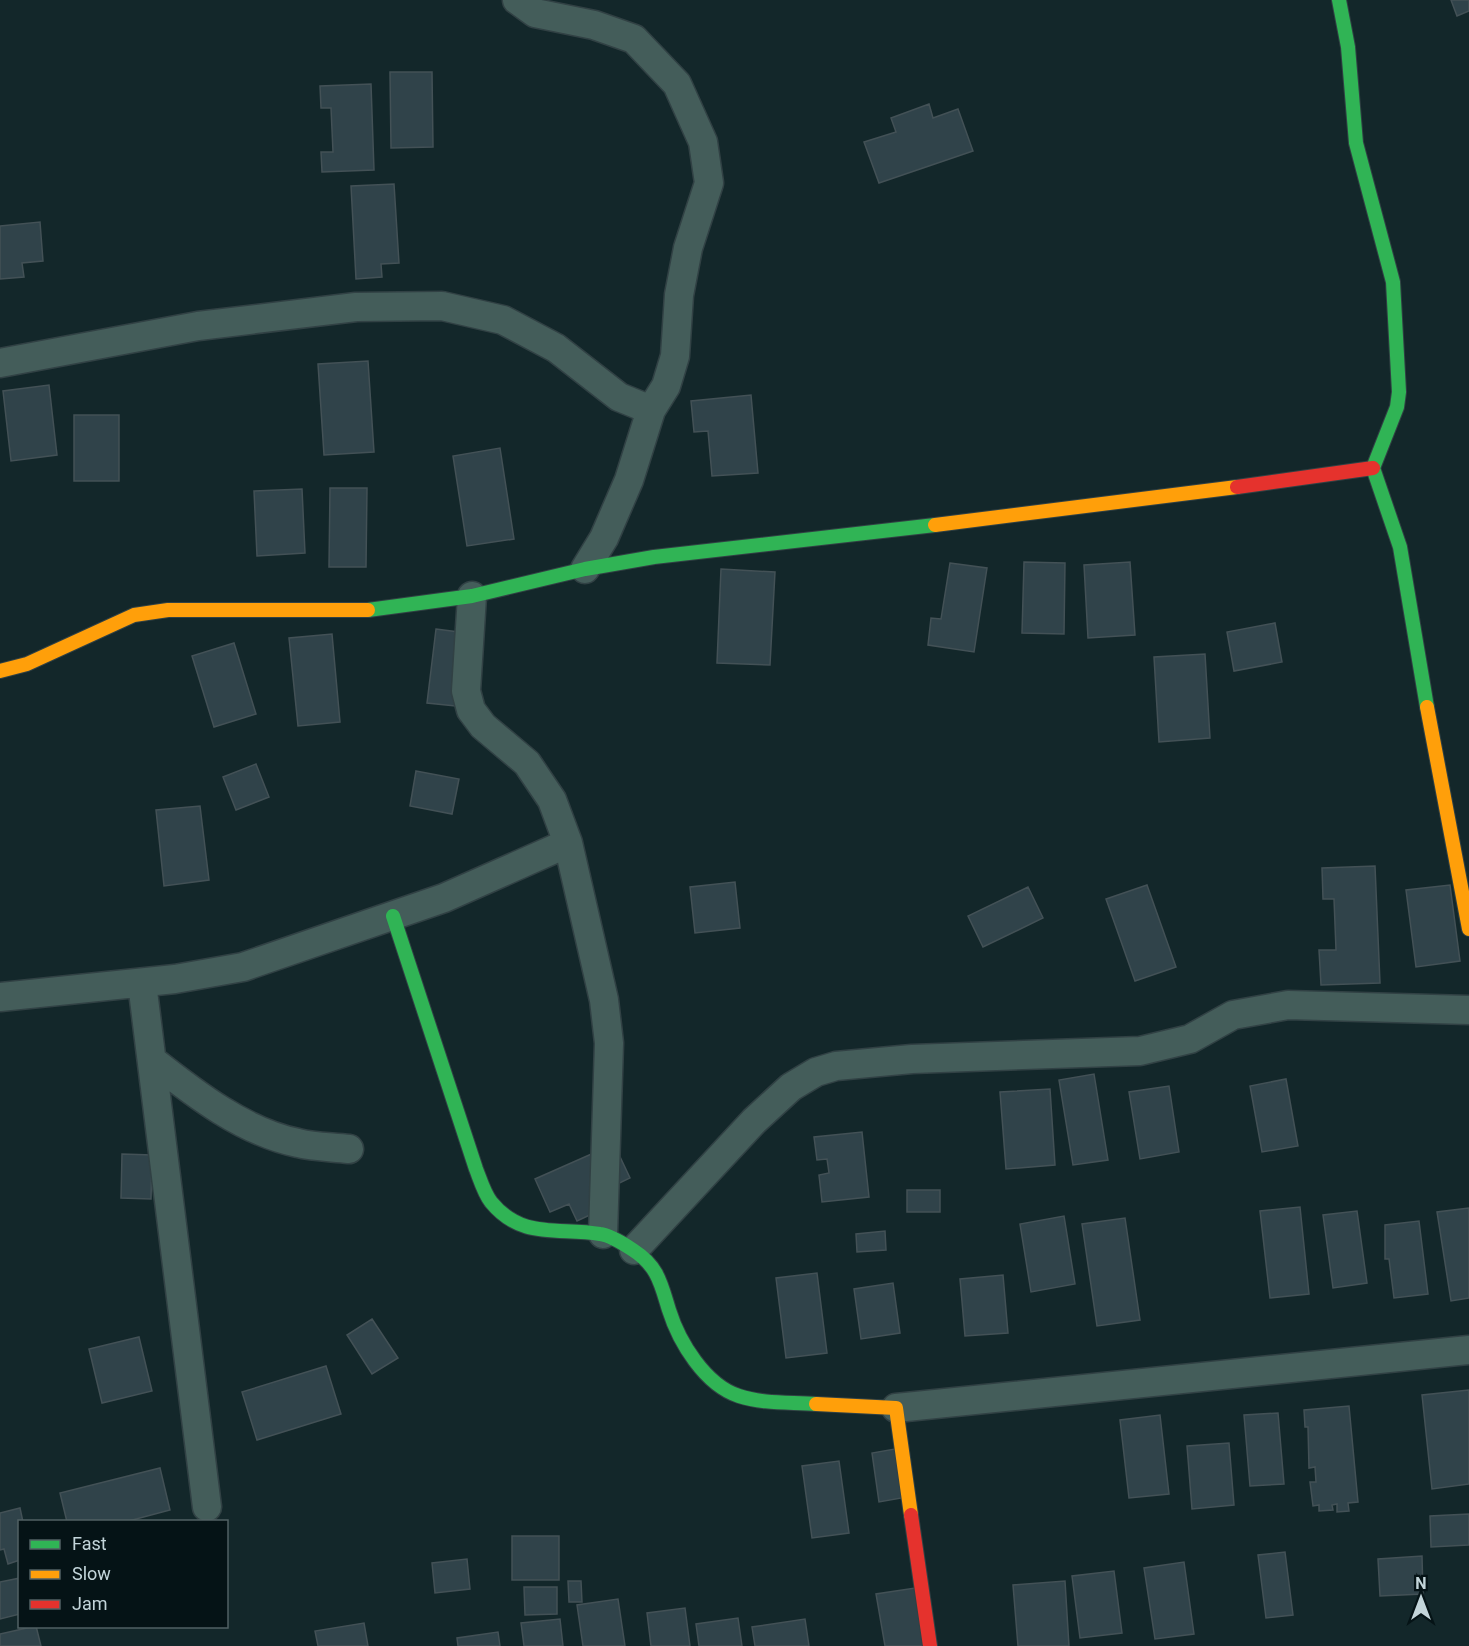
<svg xmlns="http://www.w3.org/2000/svg" width="1469" height="1646" font-family="Roboto,sans-serif">
	<rect width="100%" height="100%" fill="#13272a"/>
	<!-- building -->
	<path fill="#30434a" stroke="#435156" stroke-width="1.5" d="M 1451,0 L 1469,0 L 1469,11 L 1457,16 Z
		M 390,72 L 432,72 L 433,147 L 391,148 Z
		M 371,84 L 374,170 L 322,172 L 321,152 L 333,152 L 331,108 L 321,108 L 320,86 Z
		M 929,104 L 933,118 L 958,109 L 973,151 L 879,183 L 864,142 L 896,132 L 891,118 Z
		M 394,184 L 399,263 L 381,264 L 382,277 L 356,279 L 351,186 Z
		M 40,222 L 43,261 L 22,263 L 24,277 L 0,279 L 0,226 Z
		M 368,361 L 374,452 L 324,455 L 318,364 Z
		M 49,385 L 57,455 L 11,461 L 3,391 Z
		M 751,395 L 758,473 L 712,476 L 708,431 L 694,432 L 691,401 Z
		M 74,415 L 119,415 L 119,481 L 74,481 Z
		M 500,448 L 514,539 L 467,546 L 453,456 Z
		M 330,488 L 367,488 L 366,567 L 329,567 Z
		M 302,489 L 305,553 L 257,556 L 254,491 Z
		M 1024,562 L 1065,563 L 1064,634 L 1022,633 Z
		M 1130,562 L 1135,635 L 1088,638 L 1084,565 Z
		M 950,563 L 987,568 L 974,652 L 928,645 L 931,618 L 941,619 Z
		M 721,569 L 775,572 L 770,665 L 717,663 Z
		M 1275,623 L 1282,662 L 1234,671 L 1227,632 Z
		M 436,629 L 474,634 L 465,707 L 427,703 Z
		M 332,634 L 340,722 L 298,726 L 289,638 Z
		M 234,643 L 256,714 L 214,727 L 192,656 Z
		M 1205,654 L 1210,738 L 1159,742 L 1154,657 Z
		M 256,764 L 269,797 L 236,810 L 223,777 Z
		M 416,771 L 459,779 L 452,814 L 410,806 Z
		M 200,806 L 209,880 L 164,886 L 156,810 Z
		M 1375,866 L 1380,983 L 1321,985 L 1319,950 L 1336,950 L 1334,899 L 1323,899 L 1322,868 Z
		M 735,882 L 740,928 L 695,933 L 690,887 Z
		M 1147,885 L 1176,967 L 1135,981 L 1106,899 Z
		M 1450,885 L 1460,961 L 1416,967 L 1406,890 Z
		M 1028,887 L 1043,918 L 983,947 L 968,916 Z
		M 1094,1074 L 1108,1160 L 1073,1165 L 1059,1080 Z
		M 1286,1079 L 1298,1146 L 1262,1152 L 1250,1086 Z
		M 1169,1086 L 1179,1152 L 1140,1159 L 1129,1092 Z
		M 1050,1089 L 1055,1165 L 1006,1169 L 1000,1092 Z
		M 862,1132 L 869,1197 L 822,1202 L 819,1175 L 829,1173 L 827,1159 L 817,1160 L 814,1137 Z
		M 614,1144 L 630,1178 L 611,1187 L 618,1202 L 577,1221 L 569,1204 L 550,1212 L 535,1179 Z
		M 122,1154 L 152,1155 L 151,1199 L 121,1198 Z
		M 907,1190 L 940,1190 L 940,1212 L 907,1212 Z
		M 1300,1207 L 1309,1294 L 1270,1298 L 1260,1211 Z
		M 1469,1208 L 1469,1298 L 1451,1301 L 1437,1212 Z
		M 1357,1211 L 1367,1283 L 1333,1288 L 1323,1215 Z
		M 1064,1216 L 1075,1284 L 1031,1292 L 1020,1224 Z
		M 1125,1218 L 1140,1320 L 1097,1326 L 1082,1224 Z
		M 1419,1221 L 1428,1294 L 1394,1298 L 1389,1259 L 1385,1259 L 1385,1225 Z
		M 885,1231 L 886,1250 L 857,1252 L 856,1234 Z
		M 817,1273 L 827,1353 L 786,1358 L 776,1278 Z
		M 1003,1275 L 1008,1333 L 965,1336 L 960,1279 Z
		M 893,1283 L 900,1333 L 861,1339 L 854,1289 Z
		M 372,1319 L 398,1358 L 372,1374 L 347,1335 Z
		M 139,1337 L 152,1391 L 102,1403 L 89,1349 Z
		M 326,1366 L 341,1414 L 257,1440 L 242,1392 Z
		M 1469,1390 L 1469,1484 L 1432,1489 L 1422,1395 Z
		M 1349,1406 L 1358,1502 L 1348,1503 L 1349,1511 L 1337,1512 L 1337,1504 L 1332,1505 L 1333,1510 L 1319,1511 L 1319,1505 L 1313,1506 L 1310,1482 L 1316,1482 L 1315,1467 L 1309,1468 L 1308,1427 L 1305,1427 L 1304,1410 Z
		M 1278,1413 L 1284,1484 L 1250,1486 L 1244,1415 Z
		M 1160,1415 L 1169,1494 L 1129,1498 L 1120,1420 Z
		M 1229,1443 L 1234,1505 L 1192,1509 L 1187,1446 Z
		M 906,1447 L 913,1496 L 879,1502 L 872,1453 Z
		M 839,1461 L 849,1533 L 812,1538 L 802,1466 Z
		M 160,1468 L 170,1510 L 125,1522 L 67,1522 L 60,1493 Z
		M 20,1508 L 23,1522 L 20,1522 L 20,1560 L 8,1564 L 4,1549 L 0,1550 L 0,1513 Z
		M 1469,1514 L 1469,1545 L 1431,1547 L 1430,1516 Z
		M 512,1536 L 559,1536 L 559,1580 L 512,1580 Z
		M 1285,1552 L 1293,1615 L 1266,1618 L 1258,1555 Z
		M 1422,1556 L 1423,1594 L 1380,1596 L 1378,1559 Z
		M 467,1559 L 470,1589 L 435,1593 L 432,1563 Z
		M 1184,1562 L 1194,1634 L 1155,1639 L 1144,1568 Z
		M 1114,1571 L 1122,1633 L 1080,1638 L 1072,1576 Z
		M 20,1578 L 20,1614 L 0,1619 L 0,1582 Z
		M 568,1581 L 581,1581 L 582,1602 L 569,1602 Z
		M 1065,1581 L 1069,1646 L 1018,1646 L 1013,1585 Z
		M 524,1587 L 557,1587 L 557,1614 L 525,1615 Z
		M 915,1588 L 924,1646 L 885,1646 L 876,1594 Z
		M 618,1599 L 625,1646 L 583,1646 L 577,1605 Z
		M 685,1608 L 690,1646 L 651,1646 L 647,1613 Z
		M 738,1618 L 742,1646 L 699,1646 L 696,1624 Z
		M 560,1619 L 563,1646 L 524,1646 L 521,1623 Z
		M 805,1619 L 809,1646 L 755,1646 L 752,1627 Z
		M 364,1623 L 368,1646 L 318,1646 L 315,1631 Z
		M 36,1626 L 41,1646 L 0,1646 L 0,1634 Z
		M 498,1632 L 500,1646 L 458,1646 L 457,1638 Z"/>
	<g fill="none" stroke-linecap="round" stroke-linejoin="round">
		<!-- street casing -->
		<g stroke="#314144" stroke-width="31">
			<path id="street" d="M 517,0 L 535,13 L 594,25 L 634,39 L 677,84 L 703,142 L 709,183 L 688,248 L 679,295 L 675,356 L 666,386 L 651,410 L 629,480 L 604,538 L 585,569
				M 0,363 L 198,326 L 356,307 L 442,306 L 503,320 L 556,348 L 619,397 L 651,410
				M 472,596 L 466,691 L 471,710 L 483,726 L 527,763 L 552,800 L 568,843 L 604,1000 L 609,1043 L 603,1234
				M 142,983 L 207,1507
				M 0,997 L 175,979 L 243,967 L 444,898 L 568,843
				M 153,1061 C 195,1094 244,1132 298,1143 C 314,1147 332,1147 349,1149
				M 634,1250 L 754,1121 L 791,1087 L 816,1072 L 836,1066 L 912,1059 L 1140,1051 L 1190,1039 L 1233,1015 L 1288,1005 L 1469,1010
				M 896,1408 L 1469,1350"/>
		</g>
		<!-- fast casing -->
		<g stroke="#314144" stroke-width="16">
			<path id="fast" d="M 1339,0 L 1348,47 L 1356,143 L 1393,282 L 1399,392 L 1397,407 L 1373,468 L 1400,547 L 1427,707
				M 368,610 L 472,596 L 585,569 L 654,557 L 935,525
				M 393,916 L 476,1169 C 480,1179 484,1193 491,1202 C 522,1240 558,1227 600,1234 C 610,1235 624,1244 633,1250 C 658,1266 661,1284 669,1310 C 679,1342 705,1385 739,1396 C 763,1404 791,1402 816,1404"/>
		</g>
		<!-- slow casing -->
		<g stroke="#314144" stroke-width="16">
			<path id="slow" d="M 935,525 L 1237,487
				M 0,671 L 27,664 L 134,615 L 168,610 L 368,610
				M 1427,707 L 1469,929
				M 816,1404 L 896,1408 L 911,1515"/>
		</g>
		<!-- jam casing -->
		<g stroke="#314144" stroke-width="16">
			<path id="jam" d="M 1237,487 L 1373,468
				M 911,1515 L 930,1646"/>
		</g>
		<!-- street -->
		<use href="#street" stroke="#445d5a" stroke-width="28"/>
		<!-- fast -->
		<use href="#fast" stroke="#30b455" stroke-width="14"/>
		<!-- slow -->
		<use href="#slow" stroke="#ff9f0a" stroke-width="14"/>
		<!-- jam -->
		<use href="#jam" stroke="#e5322d" stroke-width="14"/>
	</g>
	<!-- legend -->
	<rect x="18" y="1520" width="210" height="108" fill="#051316" stroke="#516164" stroke-width="1.5"/>
	<rect x="30" y="1540" width="30" height="9" fill="#30b455" stroke="#516164" stroke-width="1.5"/>
	<text x="72" y="1550" font-size="18" fill="#c3d5da">Fast</text>
	<rect x="30" y="1570" width="30" height="9" fill="#ff9f0a" stroke="#516164" stroke-width="1.5"/>
	<text x="72" y="1580" font-size="18" fill="#c3d5da">Slow</text>
	<rect x="30" y="1600" width="30" height="9" fill="#e5322d" stroke="#516164" stroke-width="1.5"/>
	<text x="72" y="1610" font-size="18" fill="#c3d5da">Jam</text>
	<!-- north arrow -->
	<g transform="translate(1421 1598)" stroke="#051316" stroke-width="4.5" paint-order="stroke">
	<path d="M0-4.5L10 22L0 15L-10 22Z" fill="#c3d5da"/>
	<text y="-9" font-size="16" font-weight="bold" text-anchor="middle" fill="#c3d5da">N</text>
	</g>
</svg>
